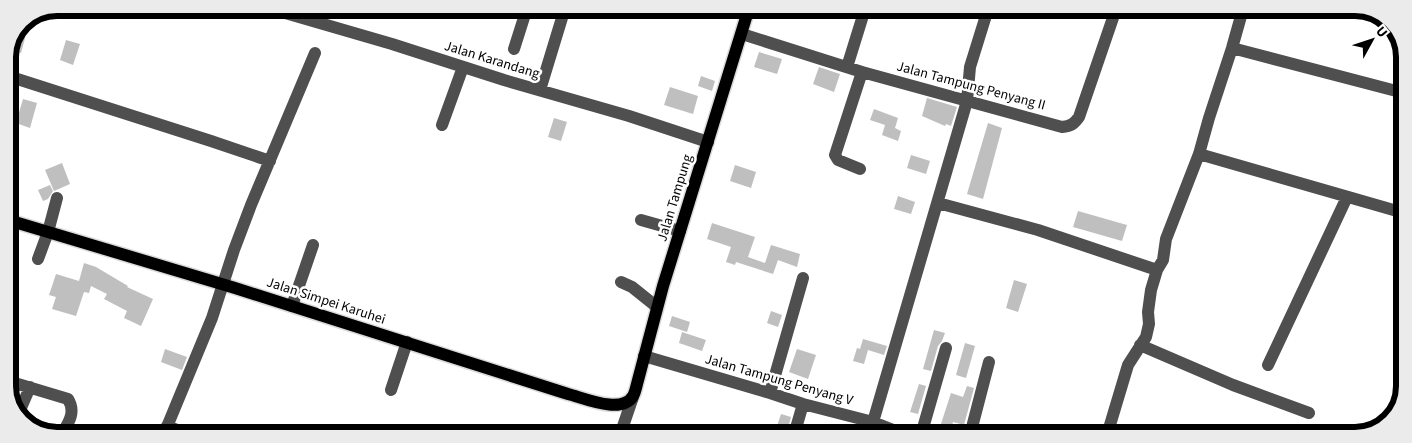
<svg xmlns="http://www.w3.org/2000/svg" width="1412" height="443" font-family="'Source Sans 3',sans-serif">
	<rect width="100%" height="100%" fill="#fff"/>
	<!-- building -->
	<path fill="#bfbfbf" d="M 19,29 L 27,31 L 21,53 L 11,50 Z
		M 66,40 L 80,44 L 73,65 L 60,60 Z
		M 759,52 L 782,59 L 777,74 L 754,67 Z
		M 819,67 L 840,74 L 834,92 L 813,84 Z
		M 701,76 L 715,81 L 712,91 L 698,86 Z
		M 670,87 L 698,96 L 693,114 L 664,105 Z
		M 927,98 L 957,107 L 951,126 L 946,124 L 945,126 L 922,116 Z
		M 23,99 L 37,103 L 30,128 L 16,123 Z
		M 874,109 L 898,118 L 895,128 L 901,131 L 898,141 L 882,135 L 885,125 L 870,120 Z
		M 554,118 L 567,122 L 561,141 L 548,137 Z
		M 988,123 L 1002,128 L 983,199 L 967,194 Z
		M 911,155 L 930,161 L 926,174 L 907,168 Z
		M 62,163 L 70,184 L 54,191 L 45,170 Z
		M 735,165 L 756,172 L 751,188 L 730,181 Z
		M 50,185 L 53,191 L 48,199 L 43,201 L 38,190 Z
		M 898,196 L 915,202 L 911,214 L 894,209 Z
		M 1078,211 L 1127,225 L 1122,241 L 1073,227 Z
		M 712,223 L 755,237 L 748,257 L 765,263 L 771,245 L 800,254 L 797,267 L 778,260 L 773,274 L 736,262 L 735,265 L 726,262 L 731,247 L 707,239 Z
		M 84,263 L 96,267 L 128,286 L 127,287 L 153,299 L 141,326 L 124,318 L 127,311 L 104,299 L 107,294 L 91,286 L 89,293 L 84,292 L 76,316 L 52,309 L 56,297 L 49,295 L 56,274 L 79,281 Z
		M 1014,280 L 1027,284 L 1018,312 L 1006,308 Z
		M 771,311 L 782,315 L 778,327 L 767,323 Z
		M 672,316 L 690,322 L 687,332 L 669,326 Z
		M 934,330 L 945,333 L 942,341 L 938,346 L 931,371 L 923,369 Z
		M 682,332 L 706,340 L 702,351 L 679,343 Z
		M 863,339 L 887,346 L 884,355 L 868,350 L 864,364 L 853,361 L 857,348 L 860,349 Z
		M 965,343 L 975,346 L 966,378 L 956,375 Z
		M 165,349 L 187,357 L 182,370 L 161,362 Z
		M 797,349 L 816,355 L 808,379 L 789,372 Z
		M 919,384 L 926,386 L 918,414 L 910,412 Z
		M 967,386 L 974,388 L 964,425 L 953,422 L 950,434 L 939,430 L 951,393 L 963,397 Z
		M 781,414 L 791,417 L 786,435 L 774,435 Z"/>
	<g fill="none" stroke-linecap="round" stroke-linejoin="round">
		<!-- major casing -->
		<g stroke="#dbdbdb" stroke-width="15">
			<path id="major" d="M 8,220 L 235,288 L 568,394 C 584,398 622,415 633,396 C 635,393 636,388 637,384 L 663,286 L 749,8"/>
		</g>
		<!-- minor -->
		<path stroke="#4f4f4f" stroke-width="12" d="M 268,8 L 392,44 L 504,80 L 629,116 L 708,142
			M 742,34 L 862,72 L 1062,127 C 1071,126 1074,124 1079,117 L 1116,9
			M 1232,48 L 1404,93
			M 514,49 L 527,8
			M 847,67 L 865,9
			M 8,76 L 211,141 L 270,161
			M 540,90 L 565,8
			M 442,125 L 463,67
			M 1199,154 L 1404,213
			M 860,169 L 838,160 L 835,155 L 862,72
			M 938,203 L 1038,230 L 1157,270
			M 641,220 L 680,231
			M 38,259 L 48,232 L 57,198
			M 621,282 L 632,287 L 657,307
			M 292,306 L 313,245
			M 1140,345 L 1233,385 L 1309,413
			M 644,356 L 770,393 L 803,404 L 873,422 L 906,435
			M 1268,365 L 1347,197
			M 8,381 L 68,399 C 76,412 69,422 62,434
			M 391,390 L 407,342
			M 770,393 L 803,278
			M 18,415 L 30,387
			M 873,422 L 967,101 L 970,67 L 988,9
			M 167,426 L 188,434
			M 164,434 L 212,318 L 234,250 L 251,205 L 315,53
			M 620,435 L 633,397
			M 794,435 L 803,404
			M 921,435 L 946,348
			M 970,435 L 989,362
			M 1107,435 L 1128,365 L 1146,337 L 1149,324 L 1148,312 L 1151,290 L 1157,270 L 1163,260 L 1166,239 L 1199,154 L 1209,118 L 1232,48 L 1243,9"/>
		<!-- major -->
		<use href="#major" stroke="#000" stroke-width="12"/>
	</g>
	<g text-anchor="middle" dominant-baseline="central" stroke-width="5" stroke-linejoin="round" paint-order="stroke">
		<!-- street labels -->
		<g font-size="14" fill="#000" stroke="#fff">
			<text transform="translate(492 60) rotate(17)">Jalan Karandang</text>
			<text transform="translate(971 86) rotate(15)">Jalan Tampung Penyang II</text>
			<text transform="translate(675 198) rotate(-73)">Jalan Tampung</text>
			<text transform="translate(326 301) rotate(18)">Jalan Simpei Karuhei</text>
			<text transform="translate(779 380) rotate(16)">Jalan Tampung Penyang V</text>
		</g>
	</g>
	<!-- crop -->
	<path d="M0 0H1412V443H0ZM57 16H1355A41 41 0 0 1 1396 57V386A41 41 0 0 1 1355 427H57A41 41 0 0 1 16 386V57A41 41 0 0 1 57 16Z" fill="#ebebeb" fill-rule="evenodd"/>
	<path fill="none" stroke="#000" stroke-width="6" d="M57 16H1355A41 41 0 0 1 1396 57V386A41 41 0 0 1 1355 427H57A41 41 0 0 1 16 386V57A41 41 0 0 1 57 16Z"/>
	<!-- north arrow -->
	<g transform="translate(1372 40) rotate(50)" stroke="#ffffff" stroke-width="4" paint-order="stroke">
	<path d="M0-4L9 19L0 12L-9 19Z" fill="#000000"/>
	<text y="-8" font-size="14" font-weight="bold" text-anchor="middle" fill="#000000">U</text>
	</g>
</svg>
